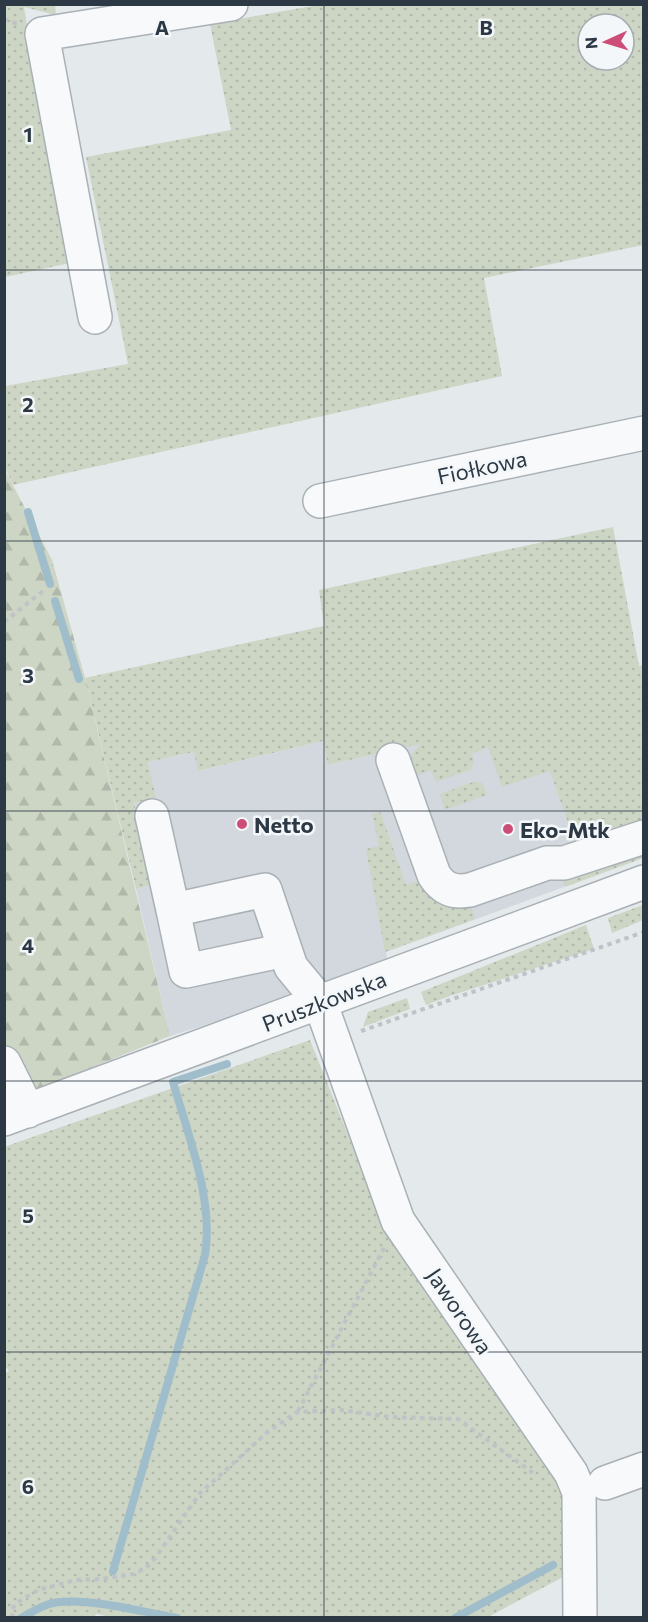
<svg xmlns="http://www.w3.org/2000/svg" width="648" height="1622" font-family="Commissioner,sans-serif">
	<defs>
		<pattern id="grass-dots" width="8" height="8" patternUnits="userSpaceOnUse" patternTransform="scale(1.5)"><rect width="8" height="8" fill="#cdd5c5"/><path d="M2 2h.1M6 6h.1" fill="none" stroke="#b0b8aa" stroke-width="1.8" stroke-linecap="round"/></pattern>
		<pattern id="forest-firs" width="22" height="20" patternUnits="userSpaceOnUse" patternTransform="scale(1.5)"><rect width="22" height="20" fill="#cdd5c5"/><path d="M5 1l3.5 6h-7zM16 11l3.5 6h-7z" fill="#b0b8aa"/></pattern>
	</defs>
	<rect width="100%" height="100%" fill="#e4e9ec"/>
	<!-- built -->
	<path fill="#d2d8de" d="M 643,665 L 643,858 L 386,952 L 387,960 L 252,1010 L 170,1036 L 136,889 L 151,885 L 134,803 L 155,798 L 148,762 L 194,752 L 199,771 L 323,741 L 329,765 L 422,743 Z"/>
	<!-- grass -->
	<path fill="url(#grass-dots)" fill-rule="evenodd" d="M 4,5 L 55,5 L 56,15 L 24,7 L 46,142 L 70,263 L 5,277 Z
		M 318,5 L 641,5 L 644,18 L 643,245 L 484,278 L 502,376 L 13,485 L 5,468 L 5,386 L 128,364 L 86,157 L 231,130 L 210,24 ZM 588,24 L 624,24 L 624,60 L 588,60 Z
		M 613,527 L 639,666 L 643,665 L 643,826 L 551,850 L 574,840 L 550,771 L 502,787 L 488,747 L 472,754 L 474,763 L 470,770 L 436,782 L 431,770 L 411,778 L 407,760 L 420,744 L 328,765 L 323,741 L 198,771 L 194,752 L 148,762 L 156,798 L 134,803 L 151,885 L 136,889 L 85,678 L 324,626 L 319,590 Z
		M 476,781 L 483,784 L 487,795 L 445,810 L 440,794 Z
		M 380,811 L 406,885 L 424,879 L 471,905 L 475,919 L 385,952 L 366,849 L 379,846 L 372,814 Z
		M 643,846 L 643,858 L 565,887 L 560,875 Z
		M 643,905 L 643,920 L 612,933 L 608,918 Z
		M 586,925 L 594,949 L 450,996 L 426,1005 L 421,992 Z
		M 407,998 L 410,1009 L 363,1027 L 368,1012 Z
		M 310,1040 L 389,1237 L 548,1466 L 567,1505 L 563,1577 L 488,1617 L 116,1618 L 96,1614 L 94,1618 L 5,1617 L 4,1374 L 9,1371 L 4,1365 L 4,1147 Z"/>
	<!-- forest -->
	<path fill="url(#forest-firs)" d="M 4,468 L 52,560 L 85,678 L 170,1036 L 33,1091 L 4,1046 Z"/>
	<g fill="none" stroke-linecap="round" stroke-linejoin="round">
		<!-- stream -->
		<path stroke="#a0bdcb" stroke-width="8" d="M 28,512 L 50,584
			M 55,601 L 79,679
			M 113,1571 L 205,1255 C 214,1200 188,1135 173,1082 L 227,1064
			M 21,1618 C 33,1611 46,1603 60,1602 C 94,1599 143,1612 177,1618
			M 455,1618 L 553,1565"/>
		<!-- minor casing -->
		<g stroke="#a9b1b6" stroke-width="36">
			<path id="minor" d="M 95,317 L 42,34 L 231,4
				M 320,501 L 644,433
				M 393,760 L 434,875 C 443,889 453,893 470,890 L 547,863 L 564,863 L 644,837
				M 152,816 L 173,910
				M 285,950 L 186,971 L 173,910 L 265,890 L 291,967 L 320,1002 L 398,1221 L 571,1473 L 579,1492 L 580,1618
				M 4,1063 L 28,1111
				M 4,1119 L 644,882
				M 605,1483 L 644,1469"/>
		</g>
		<!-- path -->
		<path stroke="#bec3c7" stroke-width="4" stroke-dasharray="4.5 4.5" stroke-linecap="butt" d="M 4,19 L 18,24
			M 4,622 L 43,591
			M 361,1031 L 644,932
			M 298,1411 L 384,1248
			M 12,1618 L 13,1608 L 18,1602 L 38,1590 L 76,1580 L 102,1579 L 134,1574 L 146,1568 L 156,1557 L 200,1493 L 269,1431 L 297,1412 L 342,1410 L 390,1417 L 458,1419 L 536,1475"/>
		<!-- minor -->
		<use href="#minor" stroke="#f7f9fa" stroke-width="33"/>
	</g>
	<!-- grid -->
	<path fill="none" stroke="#2c3944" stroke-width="1.5" stroke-opacity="0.55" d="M 324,4 L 324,1618M 4,270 L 644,270M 4,541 L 644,541M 4,811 L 644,811M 4,1081 L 644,1081M 4,1352 L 644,1352"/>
	<!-- markers -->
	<g fill="#cd4d79" stroke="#f4f7f9" stroke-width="2">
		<circle cx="242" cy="824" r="6"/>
		<circle cx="508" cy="829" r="6"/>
	</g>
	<g text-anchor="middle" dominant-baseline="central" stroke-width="5" stroke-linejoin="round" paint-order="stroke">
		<!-- street labels -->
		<g font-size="22" fill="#2c3944" stroke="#f4f7f9">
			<text transform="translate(482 467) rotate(-12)">Fiołkowa</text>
			<text transform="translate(324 1001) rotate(-21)">Pruszkowska</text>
			<text transform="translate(460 1311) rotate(56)">Jaworowa</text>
		</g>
		<!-- poi labels -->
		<g font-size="22" font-weight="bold" fill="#2c3944" stroke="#f4f7f9" text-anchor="start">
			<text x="254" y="824">Netto</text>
			<text x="520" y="829">Eko-Mtk</text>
		</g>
	</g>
	<g font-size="20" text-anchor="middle" font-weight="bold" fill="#2c3944" stroke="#f4f7f9" stroke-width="5" stroke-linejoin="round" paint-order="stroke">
		<text x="162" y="35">A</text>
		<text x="486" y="35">B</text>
		<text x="28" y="142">1</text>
		<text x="28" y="412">2</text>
		<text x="28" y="683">3</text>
		<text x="28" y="953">4</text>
		<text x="28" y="1223">5</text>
		<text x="28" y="1494">6</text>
	</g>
	<!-- border -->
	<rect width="648" height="1622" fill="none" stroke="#2c3944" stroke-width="12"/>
	<!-- north arrow -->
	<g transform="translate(606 42) rotate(266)"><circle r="28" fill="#f4f7f9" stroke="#a4abb1" stroke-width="1.5"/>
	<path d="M0-4.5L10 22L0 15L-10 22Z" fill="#cd4d79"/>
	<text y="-9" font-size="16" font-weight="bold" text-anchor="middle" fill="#2c3944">N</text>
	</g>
</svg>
